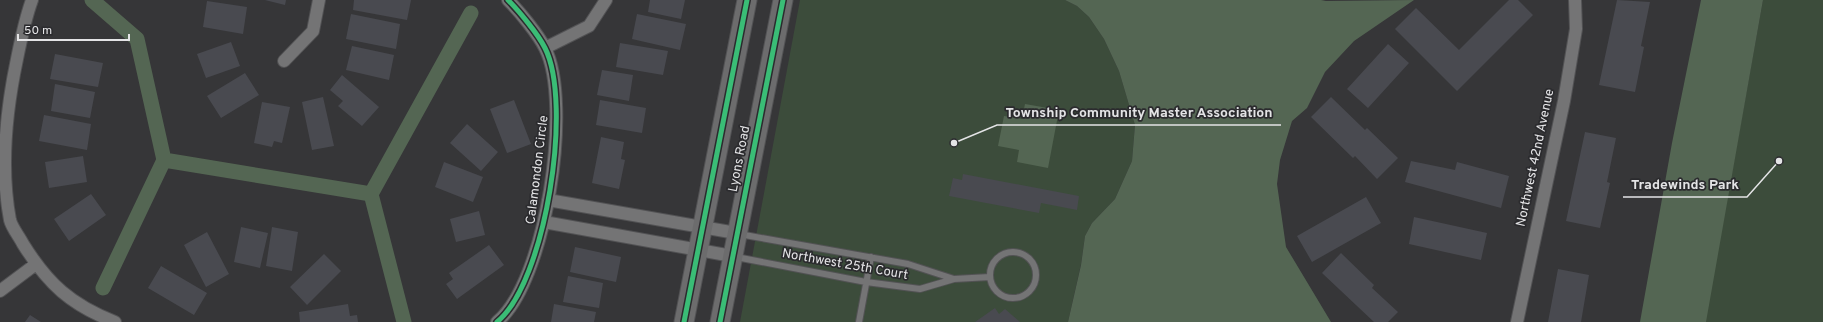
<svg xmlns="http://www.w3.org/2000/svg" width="1823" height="322" font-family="Overpass,sans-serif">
	<rect width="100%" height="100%" fill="#363638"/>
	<!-- green -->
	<path fill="#3c4c3b" d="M 800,0 L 1065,0 L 1077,6 L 1089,17 L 1104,39 L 1119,71 L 1135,125 L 1132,161 L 1115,199 L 1092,223 L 1085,236 L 1081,264 L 1068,322 L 740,322 Z
		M 1763,0 L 1823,0 L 1823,322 L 1705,322 Z"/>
	<!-- water -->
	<path fill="#546653" d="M 1065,0 L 1321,0 L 1326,1 L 1414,0 L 1354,41 L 1325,72 L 1307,108 L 1292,121 L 1280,160 L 1277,184 L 1286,247 L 1331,322 L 1068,322 L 1081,265 L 1085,236 L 1092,223 L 1115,199 L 1132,161 L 1135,125 L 1119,71 L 1104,39 L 1089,17 L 1077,6 Z
		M 1701,0 L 1763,0 L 1706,322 L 1640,322 L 1672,143 Z
		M 1025,104 L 1059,110 L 1048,168 L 1017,162 L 1019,150 L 998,146 L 1004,116 L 1022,119 Z"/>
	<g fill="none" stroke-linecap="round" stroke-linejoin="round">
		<!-- canal -->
		<path stroke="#546653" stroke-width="15" d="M 92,0 L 137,39 L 164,160 L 371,194 L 404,322
			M 371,194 L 471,13
			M 103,288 L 164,160"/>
	</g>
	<!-- building -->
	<path fill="#494a50" d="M 265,0 L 286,0 L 285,5 Z
		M 354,0 L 411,0 L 407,20 L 353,10 Z
		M 650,0 L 685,0 L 681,19 L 648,12 Z
		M 1509,0 L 1518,0 L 1533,15 L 1457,91 L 1395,29 L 1416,8 L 1459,50 Z
		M 1617,0 L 1650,2 L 1641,46 L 1644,47 L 1635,92 L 1599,85 Z
		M 207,1 L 247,7 L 243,34 L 203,27 Z
		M 351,14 L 400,24 L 396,49 L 346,39 Z
		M 637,14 L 686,24 L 680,50 L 632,39 Z
		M 231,42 L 240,66 L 206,78 L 197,54 Z
		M 620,43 L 668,51 L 663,75 L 616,67 Z
		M 1388,44 L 1409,63 L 1368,108 L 1347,89 Z
		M 352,46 L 394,55 L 389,80 L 346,70 Z
		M 55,54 L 103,63 L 98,87 L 50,79 Z
		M 602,70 L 633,75 L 629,101 L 597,95 Z
		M 245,73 L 259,95 L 221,118 L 207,96 Z
		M 342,75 L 379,107 L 362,126 L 338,106 L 343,101 L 330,90 Z
		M 55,84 L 95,92 L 90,118 L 51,111 Z
		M 323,97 L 334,146 L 312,150 L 302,102 Z
		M 1331,97 L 1365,130 L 1367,128 L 1398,158 L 1377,179 L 1355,156 L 1353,158 L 1311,117 Z
		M 514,100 L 531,144 L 507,153 L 490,109 Z
		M 600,100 L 646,108 L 642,133 L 596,125 Z
		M 262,102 L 290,107 L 282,143 L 274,141 L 272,147 L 254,143 Z
		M 44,115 L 91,124 L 87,150 L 39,141 Z
		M 467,124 L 498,152 L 481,171 L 450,143 Z
		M 1585,132 L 1616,138 L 1607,182 L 1610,183 L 1600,228 L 1566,221 Z
		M 601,137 L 624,142 L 621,159 L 625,160 L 619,189 L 592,183 Z
		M 83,156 L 87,182 L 49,188 L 45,162 Z
		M 1411,161 L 1455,170 L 1457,162 L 1509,176 L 1501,208 L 1405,182 Z
		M 444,162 L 483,177 L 473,202 L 435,187 Z
		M 963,174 L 1079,196 L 1077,210 L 1041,203 L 1039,213 L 949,196 L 953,178 L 962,180 Z
		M 91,194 L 106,215 L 69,241 L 54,219 Z
		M 1366,197 L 1381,223 L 1312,262 L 1297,236 Z
		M 479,211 L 485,235 L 456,242 L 450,219 Z
		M 1414,217 L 1487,233 L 1481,260 L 1409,244 Z
		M 241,227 L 268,233 L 260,268 L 234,262 Z
		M 272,227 L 298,232 L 292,271 L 266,266 Z
		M 207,232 L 229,274 L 206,287 L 184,245 Z
		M 489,245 L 504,265 L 457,299 L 446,284 L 453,279 L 449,273 Z
		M 575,247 L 621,257 L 616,282 L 570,272 Z
		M 1341,253 L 1374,285 L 1372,288 L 1398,312 L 1388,322 L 1374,322 L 1322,273 Z
		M 324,254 L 341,271 L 307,305 L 290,287 Z
		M 161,266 L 207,293 L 194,315 L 148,288 Z
		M 1558,269 L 1589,275 L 1581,322 L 1548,322 Z
		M 568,276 L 603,283 L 599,308 L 563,302 Z
		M 348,304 L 350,316 L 357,315 L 358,322 L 300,322 L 299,312 Z
		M 554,304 L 596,312 L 594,322 L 551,322 Z
		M 995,308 L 999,314 L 1005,309 L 1020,322 L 975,322 Z
		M 30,315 L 41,322 L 25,322 Z"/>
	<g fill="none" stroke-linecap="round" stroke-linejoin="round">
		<!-- lane casing -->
		<g stroke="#525254" stroke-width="8">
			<path id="lane" d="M 739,234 L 908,264 L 954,279
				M990 275a23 23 0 1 1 46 0a23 23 0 1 1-46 0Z
				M 736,257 L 866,282 L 920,289 L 954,279 L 990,277
				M 859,322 L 871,257"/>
		</g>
		<!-- street casing -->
		<g stroke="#525254" stroke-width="14">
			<path id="street" d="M 32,0 C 25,19 21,39 17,59 C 6,111 0,167 10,220 C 12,228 19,236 23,244 C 48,284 71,305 115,322
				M 545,48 L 589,26 L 606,0
				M 284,61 L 313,31 L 319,0
				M 548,200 L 736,233
				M 544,222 L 732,256
				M 0,291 L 36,264
				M 497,322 C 546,282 573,103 545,48 C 538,34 519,11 508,0
				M 1517,322 L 1564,101 L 1576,29 L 1575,0"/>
		</g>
		<!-- primary casing -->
		<g stroke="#525254" stroke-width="21">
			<path id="primary" d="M 684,322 L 747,0
				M 720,322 L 783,0"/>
		</g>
		<!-- lane -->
		<use href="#lane" stroke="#747475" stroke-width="6"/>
		<!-- street -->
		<use href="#street" stroke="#747475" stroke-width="12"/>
		<!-- primary -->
		<use href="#primary" stroke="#6c6c6d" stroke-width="19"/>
		<!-- cycleway casing -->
		<g stroke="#2b2b2e" stroke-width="8">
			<path id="cycleway" d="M 497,322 C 546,282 573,103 545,48 C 538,34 519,11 508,0
				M 684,322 L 747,0
				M 720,322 L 783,0"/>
		</g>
		<!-- cycleway -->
		<use href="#cycleway" stroke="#3abd76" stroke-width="5"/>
	</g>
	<g text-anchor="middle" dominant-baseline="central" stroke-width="3.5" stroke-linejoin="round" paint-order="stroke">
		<!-- street labels -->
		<g font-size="13" fill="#e4e4e6" stroke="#2b2b2e">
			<text transform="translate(1536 158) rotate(-78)">Northwest 42nd Avenue</text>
			<text transform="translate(740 159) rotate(-79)">Lyons Road</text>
			<text transform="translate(538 170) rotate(-83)">Calamondon Circle</text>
			<text transform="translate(845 265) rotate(10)">Northwest 25th Court</text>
		</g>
	</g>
	<!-- callouts -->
	<path fill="none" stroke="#e4e4e6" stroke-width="1.5" d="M954 143L997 125H1281M1779 161L1747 197H1623"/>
	<g fill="#e4e4e6" stroke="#2b2b2e" stroke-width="1.5">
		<circle cx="954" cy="143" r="4"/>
		<circle cx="1779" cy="161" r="4"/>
	</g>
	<g font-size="14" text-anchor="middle" font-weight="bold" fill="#e4e4e6" stroke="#2b2b2e" stroke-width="3.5" stroke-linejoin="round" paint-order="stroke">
		<text x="1139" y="117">Township Community Master Association</text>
		<text x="1685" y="189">Tradewinds Park</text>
	</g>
	<!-- scale -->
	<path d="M18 34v6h111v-6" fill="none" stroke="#e4e4e6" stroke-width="2"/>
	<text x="24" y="34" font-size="12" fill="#e4e4e6" stroke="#2b2b2e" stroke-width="3" paint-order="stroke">50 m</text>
</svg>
